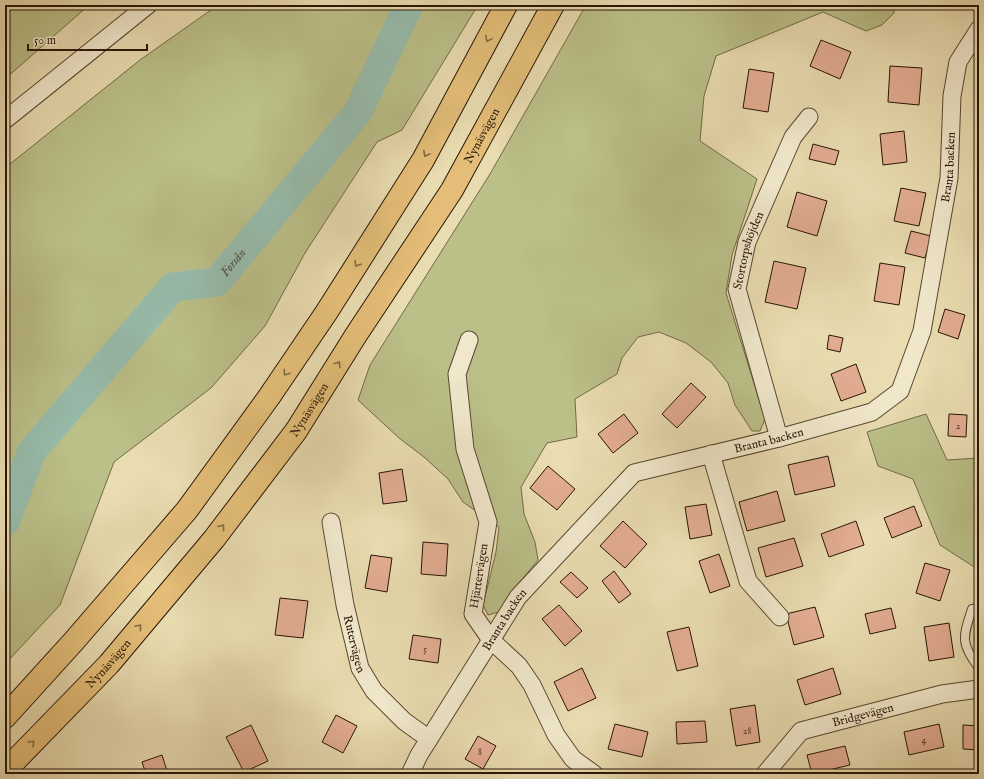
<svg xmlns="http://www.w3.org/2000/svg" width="984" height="779" font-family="'IM FELL English',serif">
	<rect width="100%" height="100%" fill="#e9dcb0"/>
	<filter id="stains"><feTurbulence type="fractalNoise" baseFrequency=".005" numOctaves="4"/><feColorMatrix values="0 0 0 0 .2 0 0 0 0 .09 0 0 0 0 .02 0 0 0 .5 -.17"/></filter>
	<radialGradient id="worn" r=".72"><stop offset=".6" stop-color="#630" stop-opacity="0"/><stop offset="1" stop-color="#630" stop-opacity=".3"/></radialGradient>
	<!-- green -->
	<path fill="#bbbf88" stroke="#726a47" d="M 5,5 L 89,5 L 5,79 Z
		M 218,5 L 478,5 L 402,130 L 377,142 L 305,253 L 265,326 L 211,388 L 114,462 L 60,605 L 5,664 L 5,168 L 140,60 Z
		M 586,5 L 894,5 L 894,13 L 882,25 L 866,31 L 823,12 L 716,56 L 704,96 L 700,141 L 757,179 L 732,255 L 726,293 L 765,419 L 760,431 L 752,431 L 735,405 L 728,383 L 711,362 L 686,343 L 659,332 L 638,337 L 622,358 L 617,374 L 575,399 L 577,437 L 547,443 L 521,487 L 524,514 L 535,542 L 538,560 L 514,589 L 499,612 L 488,615 L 483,605 L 496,552 L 499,527 L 463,502 L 448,479 L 424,457 L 399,438 L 358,400 L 370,365 L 490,174 Z
		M 926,414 L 947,460 L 979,458 L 979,570 L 940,545 L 913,479 L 878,466 L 867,432 Z"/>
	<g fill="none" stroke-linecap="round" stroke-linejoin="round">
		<!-- river -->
		<path stroke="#97bcac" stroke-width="29" id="s1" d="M 5,522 L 32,451 L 173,287 L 217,282 L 358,112 L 409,5"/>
	</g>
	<!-- building -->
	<path fill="#e2ac91" stroke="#281506" d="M 821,40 L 851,52 L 840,79 L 810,66 Z
		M 890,66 L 922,68 L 919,105 L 888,102 Z
		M 749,69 L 774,73 L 768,112 L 743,108 Z
		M 904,131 L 907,162 L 883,165 L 880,134 Z
		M 813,144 L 839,151 L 835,165 L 809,159 Z
		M 901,188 L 926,193 L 919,226 L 894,221 Z
		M 797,192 L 827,201 L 817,236 L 787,227 Z
		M 911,231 L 931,236 L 925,258 L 905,253 Z
		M 774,261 L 806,268 L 797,309 L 765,302 Z
		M 880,263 L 905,267 L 899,305 L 874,301 Z
		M 945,309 L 965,315 L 958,339 L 938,332 Z
		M 829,335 L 843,338 L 840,352 L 827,349 Z
		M 856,364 L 866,392 L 841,401 L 831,374 Z
		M 691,383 L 706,397 L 677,428 L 662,414 Z
		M 624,414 L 638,433 L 613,453 L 598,434 Z
		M 949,414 L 967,415 L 966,437 L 948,436 Z
		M 828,456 L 835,486 L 795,495 L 788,465 Z
		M 548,466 L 575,489 L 557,510 L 530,488 Z
		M 402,469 L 407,501 L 383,504 L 379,473 Z
		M 777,491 L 785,521 L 747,531 L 739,502 Z
		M 706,504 L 712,535 L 690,539 L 685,507 Z
		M 914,506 L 922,526 L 892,538 L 884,518 Z
		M 623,521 L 647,544 L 625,568 L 600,546 Z
		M 856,521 L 864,545 L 829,557 L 821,534 Z
		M 794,538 L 803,566 L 766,577 L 758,548 Z
		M 423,542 L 448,544 L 446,576 L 421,574 Z
		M 719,554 L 730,586 L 710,593 L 699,561 Z
		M 371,555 L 392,558 L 387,592 L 365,588 Z
		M 925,563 L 950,570 L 940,601 L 916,593 Z
		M 614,571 L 631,594 L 619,603 L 602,581 Z
		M 571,572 L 588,588 L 577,598 L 560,582 Z
		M 280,598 L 308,601 L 303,638 L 275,635 Z
		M 559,605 L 582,631 L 565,646 L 542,619 Z
		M 815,607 L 824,637 L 794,645 L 786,614 Z
		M 891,608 L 896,628 L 870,634 L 865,614 Z
		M 949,623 L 954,657 L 929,661 L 924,627 Z
		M 689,627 L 698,666 L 677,671 L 667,632 Z
		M 413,635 L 441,639 L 438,663 L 409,659 Z
		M 582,668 L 596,698 L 568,711 L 554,682 Z
		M 833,668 L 841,694 L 805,705 L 797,680 Z
		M 755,705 L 760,742 L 736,746 L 730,709 Z
		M 336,715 L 357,726 L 343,753 L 322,742 Z
		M 705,721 L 707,742 L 677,744 L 676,722 Z
		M 615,724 L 648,732 L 642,757 L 608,749 Z
		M 939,724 L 944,747 L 909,755 L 904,732 Z
		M 251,725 L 268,761 L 244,772 L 226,737 Z
		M 963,725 L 979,726 L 979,750 L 963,749 Z
		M 478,736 L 496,746 L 483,769 L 465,759 Z
		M 845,746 L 850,765 L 812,774 L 807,755 Z
		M 162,755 L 168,774 L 146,774 L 142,762 Z"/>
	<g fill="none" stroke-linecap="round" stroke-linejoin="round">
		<!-- lane casing -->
		<g stroke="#584730" stroke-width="10">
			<path id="lane" d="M 979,608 L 972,609 C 963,637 960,643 979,668"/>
		</g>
		<!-- street casing -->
		<g stroke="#584730" stroke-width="19">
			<g id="street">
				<path d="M 5,120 L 148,5"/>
				<path d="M 469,340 L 457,374 L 465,449 L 488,522 L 473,614 L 491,640 L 519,666 L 532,685 L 556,735 L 573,759 L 594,774"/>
				<path id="s2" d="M 779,438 L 737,289 L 747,242 L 793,137 L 809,117"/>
				<path d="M 711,454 L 748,581 L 780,617"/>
				<path id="s3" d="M 331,522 L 345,605 L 360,668 L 374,691 L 404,721 L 429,739"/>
				<path id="s4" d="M 410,774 L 419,755 L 518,597 L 634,473 L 779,438 L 872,412 L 900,391 L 922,331 L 949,178 L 952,96 L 958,62 L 979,29"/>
				<path id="s5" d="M 765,774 L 801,731 L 942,694 L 979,689"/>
			</g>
		</g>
		<!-- highway casing -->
		<g stroke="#281506" stroke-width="24">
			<g id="highway">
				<path d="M 5,717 L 74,641 L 187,510 L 269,397 L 326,313 L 423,160 L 506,5"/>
				<path id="s6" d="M 5,771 L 109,664 L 214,539 L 296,431 L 356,335 L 452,190 L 553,5"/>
			</g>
		</g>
		<!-- lane -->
		<use href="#lane" stroke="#f1e8cc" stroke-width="8"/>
		<!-- street -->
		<use href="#street" stroke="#f1e8cc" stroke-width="17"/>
		<!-- highway -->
		<use href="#highway" stroke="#e4be78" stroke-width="22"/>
	</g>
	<!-- one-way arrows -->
	<defs><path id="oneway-chevron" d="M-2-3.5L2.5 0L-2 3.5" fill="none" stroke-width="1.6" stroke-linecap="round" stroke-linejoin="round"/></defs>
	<g stroke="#866a3f">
		<use href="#oneway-chevron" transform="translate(488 39) rotate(118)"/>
		<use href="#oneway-chevron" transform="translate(426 154) rotate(118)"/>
		<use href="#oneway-chevron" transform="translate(357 264) rotate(122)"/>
		<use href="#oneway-chevron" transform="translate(338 364) rotate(-58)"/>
		<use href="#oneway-chevron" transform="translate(286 373) rotate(124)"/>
		<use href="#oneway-chevron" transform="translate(222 527) rotate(-53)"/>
		<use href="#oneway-chevron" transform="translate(139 627) rotate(-50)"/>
		<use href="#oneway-chevron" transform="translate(32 743) rotate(-46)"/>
	</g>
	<g text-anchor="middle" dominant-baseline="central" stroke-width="3.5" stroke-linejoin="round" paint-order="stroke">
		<!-- number labels -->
		<g font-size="10" fill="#563b29">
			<text x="958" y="426">2</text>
			<text x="425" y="649">5</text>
			<text x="747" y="731">28</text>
			<text x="924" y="740">4</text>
			<text x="480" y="752">8</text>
		</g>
		<!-- street labels -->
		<g font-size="12" fill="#281506" stroke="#f1e8cc">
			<text stroke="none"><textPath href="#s6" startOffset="797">Nynäsvägen</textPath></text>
			<text stroke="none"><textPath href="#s4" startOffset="888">Branta backen</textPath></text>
			<text stroke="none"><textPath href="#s2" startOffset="195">Stortorpshöjden</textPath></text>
			<text stroke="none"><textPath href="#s6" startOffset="473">Nynäsvägen</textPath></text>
			<text stroke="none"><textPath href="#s4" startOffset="516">Branta backen</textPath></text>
			<text transform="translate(479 576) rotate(-81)">Hjärtervägen</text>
			<text stroke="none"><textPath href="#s4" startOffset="181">Branta backen</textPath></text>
			<text stroke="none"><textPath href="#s3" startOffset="124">Rutervägen</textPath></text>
			<text stroke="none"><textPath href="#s6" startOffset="149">Nynäsvägen</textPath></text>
			<text stroke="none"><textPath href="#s5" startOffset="120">Bridgevägen</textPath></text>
		</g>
		<!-- water labels -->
		<g font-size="13" font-style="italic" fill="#4f4f40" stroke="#f1e8cc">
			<text stroke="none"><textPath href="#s1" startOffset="362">Forsån</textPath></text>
		</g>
	</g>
	<!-- margin -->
	<rect width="984" height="779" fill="none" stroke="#e9dcb0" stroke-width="20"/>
	<rect x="6" y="6" width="972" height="767" fill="none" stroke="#281506" stroke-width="2"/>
	<rect x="10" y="10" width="964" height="759" fill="none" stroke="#281506"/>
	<!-- scale -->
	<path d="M28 44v6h119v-6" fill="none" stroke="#281506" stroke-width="2"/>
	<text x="34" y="44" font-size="12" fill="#281506" stroke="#f1e8cc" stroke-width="3" paint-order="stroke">50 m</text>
	<rect width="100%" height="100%" filter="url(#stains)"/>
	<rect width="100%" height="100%" fill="url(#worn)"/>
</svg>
